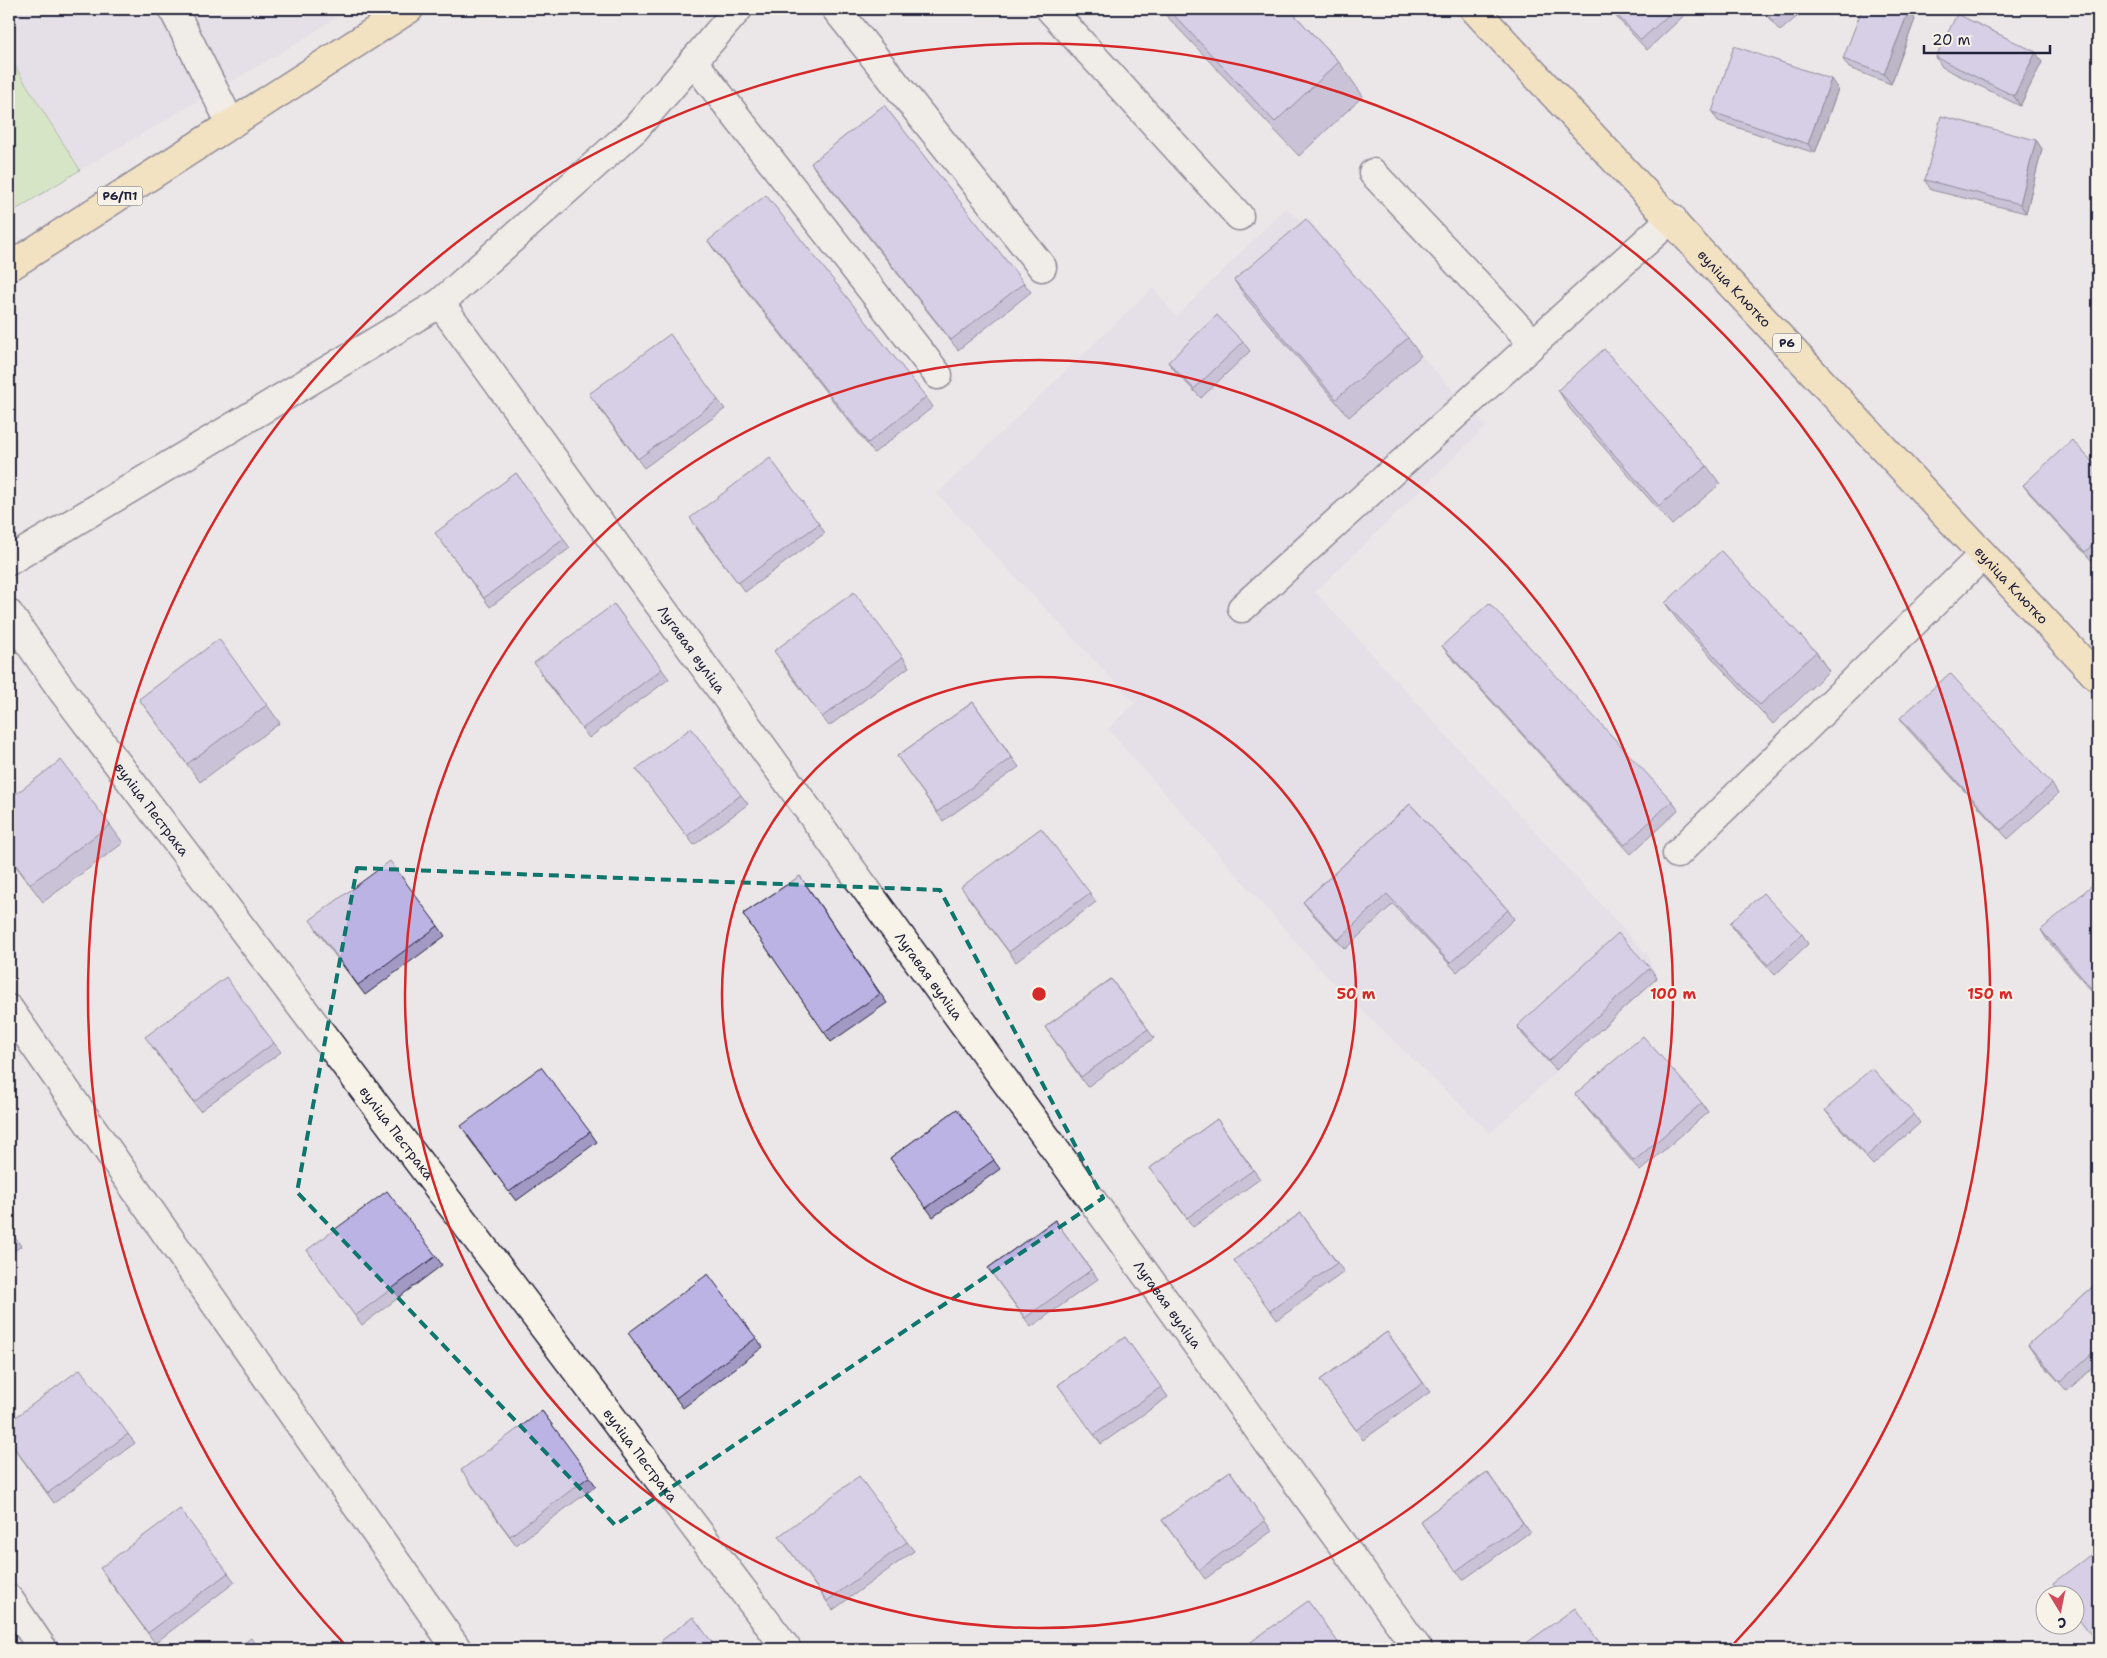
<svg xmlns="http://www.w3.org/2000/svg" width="2107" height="1658" font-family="'Shantell Sans',sans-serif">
	<rect width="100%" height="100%" fill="#ebe6e7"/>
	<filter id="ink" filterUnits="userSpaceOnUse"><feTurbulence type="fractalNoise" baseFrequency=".02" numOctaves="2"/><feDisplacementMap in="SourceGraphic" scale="10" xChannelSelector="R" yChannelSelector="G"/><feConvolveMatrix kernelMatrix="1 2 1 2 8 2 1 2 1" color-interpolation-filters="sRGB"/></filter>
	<g filter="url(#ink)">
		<!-- built -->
		<path fill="#ddd7e6" d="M 9,9 L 349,9 L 295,44 L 80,170 L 9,57 Z
			M 1286,208 L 1319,237 L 1421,356 L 1486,426 L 1315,592 L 1647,955 L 1657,978 L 1490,1133 L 1323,972 L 1108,729 L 1135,703 L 937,494 L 1153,288 L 1176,317 Z"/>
		<!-- green -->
		<path fill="#bee5a0" stroke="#70846e" d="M 9,57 L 80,170 L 9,214 Z"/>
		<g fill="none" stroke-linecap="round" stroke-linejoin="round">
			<!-- minor casing -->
			<g stroke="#22223b" stroke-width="31">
				<g id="minor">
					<path d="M 173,9 L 231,124"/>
					<path d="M 836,9 L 1042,267"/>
					<path d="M 1050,9 L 1239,216"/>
					<path d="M 693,61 L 938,375"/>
					<path d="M 1373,173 L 1533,343"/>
					<path id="s1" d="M 440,303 L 1418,1649"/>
					<path d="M 9,561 L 440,303 L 635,129 L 738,9"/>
					<path d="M 1242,608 L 1672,218"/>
					<path id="s2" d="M 9,614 L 61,689 L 787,1649"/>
					<path d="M 1677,854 L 1983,555"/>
					<path d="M 9,1009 L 457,1649"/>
					<path d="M 9,1599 L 43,1649"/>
				</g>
			</g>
			<!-- major casing -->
			<g stroke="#22223b" stroke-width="31">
				<g id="major">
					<path id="s3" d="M 1474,9 L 2098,678"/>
					<path d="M 9,267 L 409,9"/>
				</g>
			</g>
			<!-- minor -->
			<use href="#minor" stroke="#f7f3e8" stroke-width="28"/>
			<!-- major -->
			<use href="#major" stroke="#fdde96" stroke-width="28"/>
		</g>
		<!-- wall -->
		<path fill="#a29ac5" stroke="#22223b" d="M 1160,9 L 1289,9 L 1339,62 L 1363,96 L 1299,156 Z
			M 1609,9 L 1691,9 L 1647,50 Z
			M 1761,9 L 1806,9 L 1780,31 Z
			M 1915,19 L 1891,84 L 1849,68 L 1843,59 Z
			M 1936,57 L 2042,62 L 2020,106 L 1942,67 Z
			M 1838,89 L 1815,153 L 1718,121 L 1712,112 Z
			M 2036,140 L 2042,149 L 2026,213 L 1931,190 L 1925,180 Z
			M 811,163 L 1024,283 L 1031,292 L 958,350 L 817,172 Z
			M 708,241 L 926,397 L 933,407 L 874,453 L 715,251 Z
			M 1234,280 L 1408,338 L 1421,356 L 1349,417 L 1247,299 Z
			M 1243,342 L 1250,351 L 1201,398 L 1175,371 L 1168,362 Z
			M 1558,390 L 1707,466 L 1720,484 L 1672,525 L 1570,409 Z
			M 718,400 L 725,409 L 644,468 L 596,404 Z
			M 2098,468 L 2098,555 L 2092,561 L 2030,494 L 2023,485 Z
			M 516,473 L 570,548 L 490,607 L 442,542 Z
			M 819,524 L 825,533 L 745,592 L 696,528 Z
			M 1665,603 L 1816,652 L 1829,671 L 1773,724 L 1678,621 Z
			M 614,604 L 669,679 L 589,738 L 540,673 Z
			M 1442,646 L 1672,801 L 1678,810 L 1631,854 L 1449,655 Z
			M 903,657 L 909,667 L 829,726 L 780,661 Z
			M 139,699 L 267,705 L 280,723 L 200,782 Z
			M 973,702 L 1019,767 L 943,821 L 897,756 Z
			M 1900,718 L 2052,784 L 2058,794 L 2008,839 L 1906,727 Z
			M 636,769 L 741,795 L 748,804 L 694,845 Z
			M 9,799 L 110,825 L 123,843 L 43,902 L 9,857 Z
			M 1410,804 L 1508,910 L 1514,919 L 1457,972 L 1393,904 L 1345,949 L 1310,911 L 1303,902 Z
			M 800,876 L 887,1003 L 831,1042 L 743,914 Z
			M 1090,893 L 1096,902 L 1016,962 L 967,896 Z
			M 2098,894 L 2098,998 L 2047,940 L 2041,930 Z
			M 1730,923 L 1802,934 L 1808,944 L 1775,975 L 1736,932 Z
			M 438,926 L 445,936 L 365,995 L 316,930 Z
			M 1650,968 L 1657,978 L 1556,1070 L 1524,1036 L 1517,1026 Z
			M 1111,979 L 1154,1038 L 1087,1087 L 1045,1027 Z
			M 274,1043 L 281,1052 L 200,1111 L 152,1047 Z
			M 1575,1094 L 1702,1103 L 1708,1112 L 1640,1171 L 1582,1103 Z
			M 957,1109 L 1000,1169 L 933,1217 L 890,1158 Z
			M 1825,1110 L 1914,1114 L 1920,1123 L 1873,1165 L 1832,1119 Z
			M 1217,1119 L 1260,1179 L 1193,1227 L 1150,1168 Z
			M 590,1132 L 597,1142 L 516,1201 L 467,1136 Z
			M 1301,1213 L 1344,1272 L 1277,1320 L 1234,1260 Z
			M 1055,1220 L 1098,1279 L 1031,1327 L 988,1268 Z
			M 9,1229 L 21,1246 L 9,1255 Z
			M 307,1250 L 436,1256 L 442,1265 L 362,1325 Z
			M 2098,1282 L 2098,1363 L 2067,1391 L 2034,1354 L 2028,1345 Z
			M 1387,1332 L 1430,1392 L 1363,1440 L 1320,1380 Z
			M 1125,1337 L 1168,1397 L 1101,1444 L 1058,1385 Z
			M 756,1338 L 763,1347 L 683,1408 L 634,1342 Z
			M 542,1411 L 596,1486 L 516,1545 L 468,1480 Z
			M 128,1434 L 135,1443 L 54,1503 L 9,1441 Z
			M 1230,1471 L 1272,1531 L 1205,1579 L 1162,1520 Z
			M 1487,1472 L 1530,1532 L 1463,1580 L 1420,1521 Z
			M 779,1536 L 907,1542 L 914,1551 L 833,1610 Z
			M 228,1573 L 235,1582 L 155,1643 L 106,1577 Z"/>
		<!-- shaded-wall -->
		<path fill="#847da0" stroke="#22223b" d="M 1909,10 L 1915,19 L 1891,84 L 1884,74 Z
			M 2036,52 L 2042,62 L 2020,106 L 2014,96 Z
			M 1831,79 L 1838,89 L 1815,153 L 1808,144 Z
			M 2036,140 L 2042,149 L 2026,213 L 2020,204 Z"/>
		<!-- building -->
		<path fill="#bcb3e5" stroke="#22223b" d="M 1168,9 L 1289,9 L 1339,62 L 1275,122 Z
			M 1611,9 L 1675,9 L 1641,40 Z
			M 1763,9 L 1788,9 L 1773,21 Z
			M 1862,9 L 1906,9 L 1909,10 L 1884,74 L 1843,59 Z
			M 1957,14 L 2036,52 L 2014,96 L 1936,57 Z
			M 1734,46 L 1831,79 L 1808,144 L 1712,112 Z
			M 884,105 L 1024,283 L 951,340 L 811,163 Z
			M 1941,116 L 2036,140 L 2020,204 L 1925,180 Z
			M 766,195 L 926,397 L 868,443 L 708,241 Z
			M 1306,219 L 1408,338 L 1336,399 L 1234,280 Z
			M 1217,315 L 1243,342 L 1194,389 L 1168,362 Z
			M 670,334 L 718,400 L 638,459 L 589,394 Z
			M 1604,349 L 1707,466 L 1659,506 L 1558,390 Z
			M 2072,440 L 2098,468 L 2098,540 L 2085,552 L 2023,485 Z
			M 770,458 L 819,524 L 738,583 L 690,518 Z
			M 516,473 L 564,539 L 484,598 L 435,533 Z
			M 1721,551 L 1816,652 L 1760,705 L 1665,603 Z
			M 854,592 L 903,657 L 822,717 L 774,651 Z
			M 1489,603 L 1672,801 L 1625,845 L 1442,646 Z
			M 614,604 L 662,669 L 582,729 L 534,663 Z
			M 219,639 L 267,705 L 187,764 L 139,699 Z
			M 1950,673 L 2052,784 L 2001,830 L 1900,718 Z
			M 973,702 L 1012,758 L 937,812 L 897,756 Z
			M 691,728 L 741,795 L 687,836 L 636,769 Z
			M 61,760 L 110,825 L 30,884 L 9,856 L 9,799 Z
			M 1410,804 L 1508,910 L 1450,963 L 1387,894 L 1338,940 L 1303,902 Z
			M 1041,828 L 1090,893 L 1009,952 L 961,887 Z
			M 390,861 L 438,926 L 358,985 L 310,920 Z
			M 800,876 L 880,994 L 824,1032 L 743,914 Z
			M 2091,886 L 2098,894 L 2098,996 L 2041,930 Z
			M 1763,893 L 1802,934 L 1768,965 L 1730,923 Z
			M 1618,933 L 1650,968 L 1549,1061 L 1517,1026 Z
			M 226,977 L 274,1043 L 194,1102 L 145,1037 Z
			M 1111,979 L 1148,1029 L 1081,1077 L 1045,1027 Z
			M 1643,1036 L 1702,1103 L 1634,1161 L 1575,1094 Z
			M 541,1067 L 590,1132 L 509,1192 L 461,1126 Z
			M 1872,1068 L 1914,1114 L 1867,1156 L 1825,1110 Z
			M 957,1109 L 994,1160 L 926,1208 L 890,1158 Z
			M 1217,1119 L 1253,1170 L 1187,1218 L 1150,1168 Z
			M 387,1191 L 436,1256 L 355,1316 L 307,1250 Z
			M 1301,1213 L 1337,1263 L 1270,1311 L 1234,1260 Z
			M 1055,1220 L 1091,1270 L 1025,1318 L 988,1268 Z
			M 9,1229 L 15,1237 L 9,1241 Z
			M 708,1274 L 756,1338 L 676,1398 L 628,1333 Z
			M 2098,1282 L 2098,1348 L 2060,1382 L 2028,1345 Z
			M 1387,1332 L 1423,1383 L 1356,1430 L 1320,1380 Z
			M 1125,1337 L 1161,1387 L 1094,1435 L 1058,1385 Z
			M 80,1369 L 128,1434 L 48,1493 L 9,1441 L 9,1422 Z
			M 542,1411 L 590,1476 L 510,1536 L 461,1470 Z
			M 1230,1471 L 1265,1521 L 1199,1570 L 1162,1520 Z
			M 1487,1472 L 1523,1523 L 1456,1571 L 1420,1521 Z
			M 859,1476 L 907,1542 L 827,1601 L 779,1536 Z
			M 180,1509 L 228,1573 L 148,1633 L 100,1568 Z
			M 2098,1549 L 2098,1644 L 2074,1612 L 2074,1596 L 2062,1596 L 2053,1583 Z
			M 1308,1601 L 1343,1649 L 1241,1649 Z
			M 1575,1608 L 1604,1649 L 1518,1649 Z
			M 693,1617 L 717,1649 L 650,1649 Z
			M 251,1638 L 260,1649 L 236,1649 Z"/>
	</g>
	<!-- marked area -->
	<path d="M0 0H2107V1658H0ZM 357,868 L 940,890 L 1103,1198 L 615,1525 L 297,1192 Z" fill="#ebe6e7" fill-opacity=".55" fill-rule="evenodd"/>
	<path fill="none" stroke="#0f766e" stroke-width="4" stroke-dasharray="10 6" stroke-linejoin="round" d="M 357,868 L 940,890 L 1103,1198 L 615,1525 L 297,1192 Z"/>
	<!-- distance rings -->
	<g fill="none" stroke="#d62828" stroke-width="2.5">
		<circle cx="1039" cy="994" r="317"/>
		<circle cx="1039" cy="994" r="634"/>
		<path d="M349 1649A951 951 0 1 1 1729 1649"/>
	</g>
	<g text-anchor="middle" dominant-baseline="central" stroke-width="4" stroke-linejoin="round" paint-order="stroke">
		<!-- shield labels -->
		<g fill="#f7f3e8" stroke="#62616f" stroke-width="1">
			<rect x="97.5" y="186.5" width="45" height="19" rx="4"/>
			<rect x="1773" y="333.5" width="28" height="19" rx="4"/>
		</g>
		<g font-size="12" font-weight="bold" fill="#22223b">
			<text x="120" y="196">Р6/П1</text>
			<text x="1787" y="343">Р6</text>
		</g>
		<!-- street labels -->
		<g font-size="14" fill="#22223b" stroke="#f7f3e8">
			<text stroke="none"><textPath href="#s3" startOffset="382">вуліца Клютко</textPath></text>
			<text stroke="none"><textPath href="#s3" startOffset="788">вуліца Клютко</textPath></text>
			<text stroke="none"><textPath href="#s1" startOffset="428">Лугавая вуліца</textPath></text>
			<text stroke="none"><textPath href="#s2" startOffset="242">вуліца Пестрака</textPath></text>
			<text stroke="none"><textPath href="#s1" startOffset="832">Лугавая вуліца</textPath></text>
			<text stroke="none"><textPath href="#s2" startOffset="648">вуліца Пестрака</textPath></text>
			<text stroke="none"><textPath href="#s1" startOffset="1238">Лугавая вуліца</textPath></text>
			<text stroke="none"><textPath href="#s2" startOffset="1052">вуліца Пестрака</textPath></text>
		</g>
	</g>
	<circle cx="1039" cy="994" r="8" fill="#d62828" stroke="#f7f3e8" stroke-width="2.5"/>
	<g font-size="15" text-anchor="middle" font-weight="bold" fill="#d62828" stroke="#f7f3e8" stroke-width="4" stroke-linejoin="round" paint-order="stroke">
		<text x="1356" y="999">50 m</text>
		<text x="1673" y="999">100 m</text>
		<text x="1990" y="999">150 m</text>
	</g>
	<!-- margin -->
	<rect width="2107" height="1658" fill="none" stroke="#f7f3e8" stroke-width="30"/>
	<rect x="15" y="15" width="2077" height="1628" fill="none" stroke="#22223b" stroke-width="2" filter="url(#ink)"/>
	<!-- north arrow -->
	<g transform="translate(2060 1610) rotate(170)"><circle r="24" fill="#f7f3e8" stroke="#a29fa3"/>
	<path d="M0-4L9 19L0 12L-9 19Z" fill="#d1495b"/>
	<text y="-8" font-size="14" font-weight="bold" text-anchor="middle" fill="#22223b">С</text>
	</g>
	<!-- scale -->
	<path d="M1924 45v8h126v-8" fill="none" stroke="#22223b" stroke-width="2.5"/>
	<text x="1932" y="45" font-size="15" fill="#22223b" stroke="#f7f3e8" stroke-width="4" paint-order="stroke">20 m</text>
</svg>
